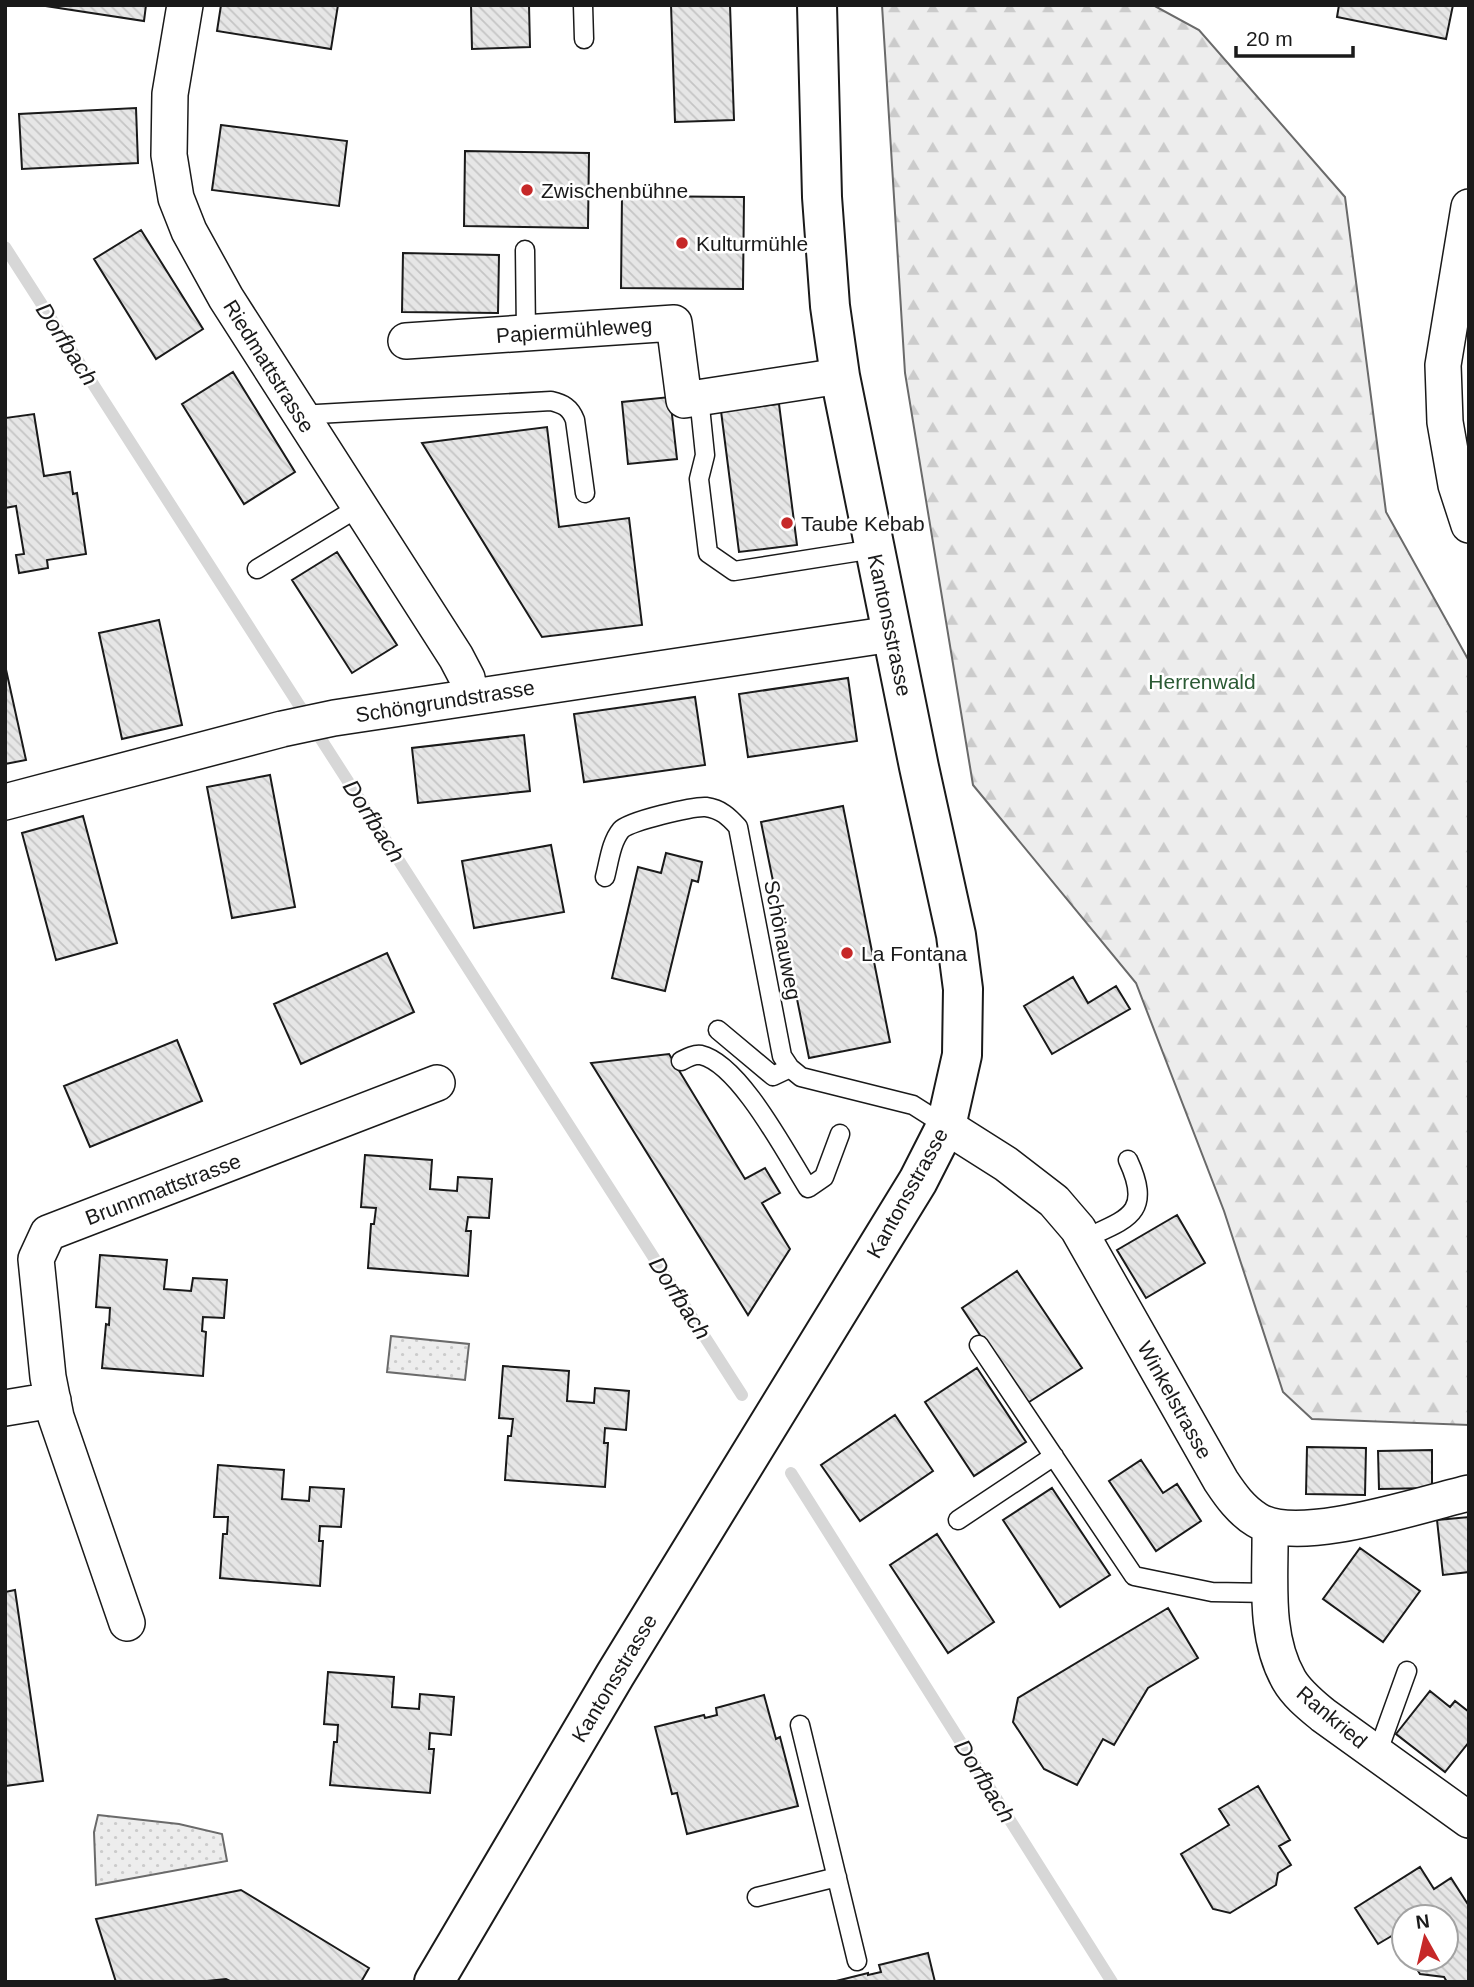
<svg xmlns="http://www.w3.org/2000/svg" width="1474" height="1987" font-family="Helvetica,sans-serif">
	<defs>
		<pattern id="forest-firs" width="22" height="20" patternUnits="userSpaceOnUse" patternTransform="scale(1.75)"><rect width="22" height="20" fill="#ededed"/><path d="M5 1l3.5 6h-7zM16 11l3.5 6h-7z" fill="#cbcbcb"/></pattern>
		<pattern id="park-dots" width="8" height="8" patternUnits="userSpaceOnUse" patternTransform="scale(1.75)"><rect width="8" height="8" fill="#ededed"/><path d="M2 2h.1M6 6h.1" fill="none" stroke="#cbcbcb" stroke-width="1.8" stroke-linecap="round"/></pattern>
		<pattern id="building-back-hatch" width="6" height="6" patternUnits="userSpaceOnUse" patternTransform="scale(1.75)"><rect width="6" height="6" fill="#e6e6e6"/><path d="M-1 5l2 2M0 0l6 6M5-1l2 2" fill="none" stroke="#c5c5c5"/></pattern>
	</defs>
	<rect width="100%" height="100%" fill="#fff"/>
	<!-- forest -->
	<path fill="url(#forest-firs)" stroke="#6a6a6a" stroke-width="2" d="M 882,5 L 1153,5 L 1199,30 L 1345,197 L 1386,512 L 1469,661 L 1469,1425 L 1312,1419 L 1283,1392 L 1224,1211 L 1136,983 L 973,785 L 905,373 Z"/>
	<!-- park -->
	<path fill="url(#park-dots)" stroke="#6a6a6a" stroke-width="2" d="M 391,1336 L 469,1344 L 465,1380 L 387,1372 Z
		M 98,1815 L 179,1824 L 222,1834 L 227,1861 L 96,1885 L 94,1832 Z"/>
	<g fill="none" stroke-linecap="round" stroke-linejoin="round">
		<!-- stream -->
		<path stroke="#d7d7d7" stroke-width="12" d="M 5,247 L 742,1395
			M 791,1473 L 1112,1982"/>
	</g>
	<!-- building -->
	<path fill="url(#building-back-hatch)" stroke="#1a1a1a" stroke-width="2" d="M 39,5 L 146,5 L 144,21 Z
		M 221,5 L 338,5 L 331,49 L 217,31 Z
		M 471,5 L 529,5 L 530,47 L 472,49 Z
		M 671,5 L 730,5 L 734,120 L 675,122 Z
		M 1339,5 L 1453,5 L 1446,39 L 1337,17 Z
		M 136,108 L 138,163 L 22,169 L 19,114 Z
		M 221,125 L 347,141 L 339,206 L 212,190 Z
		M 465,151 L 589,153 L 588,228 L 464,226 Z
		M 622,196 L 744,197 L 743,289 L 621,288 Z
		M 141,230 L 203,329 L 156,359 L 94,259 Z
		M 403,253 L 499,255 L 498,313 L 402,312 Z
		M 233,372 L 295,472 L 244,504 L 182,404 Z
		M 670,397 L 677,459 L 628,464 L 622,402 Z
		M 779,404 L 797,545 L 739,552 L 721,411 Z
		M 34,414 L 44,476 L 70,472 L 73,494 L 77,493 L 86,554 L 47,560 L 48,568 L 19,573 L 16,555 L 24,554 L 16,506 L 5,508 L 5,418 Z
		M 547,427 L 559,527 L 629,518 L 642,625 L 542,637 L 422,443 Z
		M 337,552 L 397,645 L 352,673 L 292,580 Z
		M 159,620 L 182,725 L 122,739 L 99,633 Z
		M 5,665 L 26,760 L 5,764 Z
		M 848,678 L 857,741 L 748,757 L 739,694 Z
		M 695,697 L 705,765 L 584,782 L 574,714 Z
		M 524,735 L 530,791 L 418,803 L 412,748 Z
		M 270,775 L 295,907 L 232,918 L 207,787 Z
		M 843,806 L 890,1042 L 809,1058 L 761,822 Z
		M 83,816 L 117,943 L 56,960 L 22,833 Z
		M 551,845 L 564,912 L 474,928 L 462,861 Z
		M 666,853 L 702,862 L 698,882 L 692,880 L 665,991 L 612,978 L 638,867 L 661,873 Z
		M 387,953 L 414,1012 L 301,1064 L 274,1004 Z
		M 1073,977 L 1088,1003 L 1116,986 L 1130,1009 L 1052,1054 L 1024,1006 Z
		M 177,1040 L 202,1101 L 90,1147 L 64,1086 Z
		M 669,1054 L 745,1179 L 765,1168 L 780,1193 L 762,1203 L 790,1249 L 748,1315 L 591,1063 Z
		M 365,1155 L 432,1160 L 430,1189 L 457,1191 L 458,1177 L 492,1179 L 489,1218 L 468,1217 L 466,1231 L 471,1231 L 468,1276 L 368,1268 L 371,1224 L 374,1224 L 376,1208 L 361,1207 Z
		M 1177,1215 L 1205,1263 L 1146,1298 L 1117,1250 Z
		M 100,1255 L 167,1260 L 164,1289 L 191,1291 L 193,1278 L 227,1280 L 224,1318 L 203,1317 L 202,1331 L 206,1332 L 203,1376 L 102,1368 L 106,1324 L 109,1325 L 110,1308 L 96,1307 Z
		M 1017,1271 L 1082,1368 L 1026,1404 L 962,1308 Z
		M 503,1366 L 569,1371 L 567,1401 L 594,1403 L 595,1388 L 629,1391 L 626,1430 L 605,1428 L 604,1443 L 608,1443 L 605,1487 L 505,1480 L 508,1436 L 511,1436 L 513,1419 L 499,1418 Z
		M 977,1368 L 1026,1442 L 974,1476 L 925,1402 Z
		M 895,1415 L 933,1471 L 860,1521 L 821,1465 Z
		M 1307,1447 L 1366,1448 L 1365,1495 L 1306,1494 Z
		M 1432,1450 L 1432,1488 L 1379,1489 L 1378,1451 Z
		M 1141,1460 L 1163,1493 L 1177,1484 L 1201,1521 L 1156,1551 L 1109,1481 Z
		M 218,1465 L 284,1470 L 282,1499 L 309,1501 L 310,1487 L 344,1489 L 341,1527 L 320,1526 L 319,1541 L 323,1541 L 320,1586 L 220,1578 L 223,1534 L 227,1534 L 228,1517 L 214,1517 Z
		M 1052,1488 L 1110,1575 L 1060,1607 L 1003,1520 Z
		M 1469,1517 L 1469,1572 L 1443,1575 L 1437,1520 Z
		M 937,1534 L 994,1622 L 948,1653 L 890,1565 Z
		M 1360,1548 L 1420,1591 L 1383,1642 L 1323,1599 Z
		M 15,1590 L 43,1781 L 5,1786 L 5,1592 Z
		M 1168,1608 L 1198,1658 L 1148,1688 L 1114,1745 L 1103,1739 L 1077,1785 L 1044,1769 L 1013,1722 L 1018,1698 Z
		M 328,1672 L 394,1677 L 392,1707 L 419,1709 L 420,1694 L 454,1697 L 451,1735 L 430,1733 L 429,1749 L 434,1749 L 430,1793 L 330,1785 L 334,1742 L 337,1742 L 338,1725 L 324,1724 Z
		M 1430,1691 L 1450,1707 L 1455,1701 L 1469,1712 L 1469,1742 L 1445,1772 L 1396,1734 Z
		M 764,1695 L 776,1739 L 780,1737 L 798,1806 L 687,1834 L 677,1793 L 672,1794 L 655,1727 L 704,1715 L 705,1718 L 717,1715 L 716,1708 Z
		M 1258,1786 L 1290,1840 L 1279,1846 L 1291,1865 L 1278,1873 L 1276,1885 L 1230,1913 L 1213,1909 L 1181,1854 L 1229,1825 L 1219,1809 Z
		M 1420,1867 L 1434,1889 L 1451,1878 L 1469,1906 L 1469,1982 L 1447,1982 L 1444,1977 L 1420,1974 L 1411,1959 L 1446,1959 L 1446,1917 L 1404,1917 L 1404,1949 L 1395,1934 L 1378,1944 L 1355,1908 Z
		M 241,1890 L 369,1968 L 361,1982 L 232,1982 L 226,1979 L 197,1982 L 116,1982 L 96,1919 Z
		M 928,1953 L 935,1982 L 832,1982 L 868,1973 L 868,1975 L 881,1972 L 879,1965 Z"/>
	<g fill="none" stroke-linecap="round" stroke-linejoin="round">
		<!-- service casing -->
		<g stroke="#1a1a1a" stroke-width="21">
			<path id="service" d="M 583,5 L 584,39
				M 525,250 L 526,333
				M 699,397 L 705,455 L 699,479 L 708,553 L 734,571 L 874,549
				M 299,415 L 551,401 C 563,404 570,407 575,420 L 585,493
				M 257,569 L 359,507
				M 605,877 C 609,862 611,842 621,830 C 629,821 694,806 706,807 C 721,809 729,817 738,827 L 782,1056 L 790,1068 L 801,1077 L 913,1105 L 946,1126
				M 718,1030 L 773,1076 L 790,1068
				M 681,1061 C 687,1058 694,1054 701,1055 C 740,1064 787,1155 808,1188 L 824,1177 L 840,1134
				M 1084,1239 C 1127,1219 1153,1214 1128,1160
				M 979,1345 L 1134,1576 L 1212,1592 L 1271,1593
				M 958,1520 L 1054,1456
				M 800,1725 L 857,1961
				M 1377,1754 L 1407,1671
				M 757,1897 L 837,1877"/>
		</g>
		<!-- minor casing -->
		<g stroke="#1a1a1a" stroke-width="38">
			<path id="minor" d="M 185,5 L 170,94 L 169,155 L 176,198 L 189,231 L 226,298 L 456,657 L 467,678 L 470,696
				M 1469,207 L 1443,365 L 1445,422 L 1456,485 L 1469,525
				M 406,341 L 674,323 L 684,400 L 840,376
				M 5,802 L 282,729 L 334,718 L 892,634
				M 946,1126 L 1006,1164 L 1054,1201 L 1078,1229 L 1221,1481 C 1231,1496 1241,1510 1257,1520 C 1298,1546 1422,1504 1469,1493
				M 5,1408 L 53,1400
				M 1270,1526 C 1271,1577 1263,1635 1289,1680 C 1297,1694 1311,1705 1323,1715 L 1469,1820
				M 127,1623 L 56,1417 L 48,1377 L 36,1259 L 48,1233 L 437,1083"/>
		</g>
		<!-- secondary casing -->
		<g stroke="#1a1a1a" stroke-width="42">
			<path id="secondary" d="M 434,1982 L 615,1675 L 918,1181 L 946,1126 L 962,1055 L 963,989 L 956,935 L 919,767 L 840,376 L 830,306 L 822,197 L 817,5"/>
		</g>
		<!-- service -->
		<use href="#service" stroke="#fff" stroke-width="18"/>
		<!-- minor -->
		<use href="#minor" stroke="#fff" stroke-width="35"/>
		<!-- secondary -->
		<use href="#secondary" stroke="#fff" stroke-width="38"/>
	</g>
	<!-- markers -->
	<g fill="#c62828" stroke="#fff" stroke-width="2.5">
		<circle cx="527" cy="190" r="7"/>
		<circle cx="682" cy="243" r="7"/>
		<circle cx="787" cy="523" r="7"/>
		<circle cx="847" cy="953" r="7"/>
	</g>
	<g text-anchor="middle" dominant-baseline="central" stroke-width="5" stroke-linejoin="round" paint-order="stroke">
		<!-- poi labels -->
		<g font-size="21" fill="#1a1a1a" stroke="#fff" text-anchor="start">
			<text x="541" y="190">Zwischenbühne</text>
			<text x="696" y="243">Kulturmühle</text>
			<text x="801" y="523">Taube Kebab</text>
			<text x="861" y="953">La Fontana</text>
		</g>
		<!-- street labels -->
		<g font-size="21" fill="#1a1a1a" stroke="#fff">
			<text transform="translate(574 330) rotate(-4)">Papiermühleweg</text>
			<text transform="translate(269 366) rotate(58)">Riedmattstrasse</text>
			<text transform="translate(890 625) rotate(78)">Kantonsstrasse</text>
			<text transform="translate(445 701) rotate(-9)">Schöngrundstrasse</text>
			<text transform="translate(783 940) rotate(79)">Schönauweg</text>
			<text transform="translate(163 1189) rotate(-21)">Brunnmattstrasse</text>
			<text transform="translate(907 1193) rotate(-61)">Kantonsstrasse</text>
			<text transform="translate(1175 1400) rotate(61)">Winkelstrasse</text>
			<text transform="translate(614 1678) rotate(-59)">Kantonsstrasse</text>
			<text transform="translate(1332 1717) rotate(40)">Rankried</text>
		</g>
		<!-- park labels -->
		<g font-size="21" fill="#2b5a34" stroke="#fff">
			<text x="1202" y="681">Herrenwald</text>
		</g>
		<!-- water labels -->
		<g font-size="23" font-style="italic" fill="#1a1a1a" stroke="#fff">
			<text transform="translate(67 344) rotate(57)">Dorfbach</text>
			<text transform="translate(374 821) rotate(57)">Dorfbach</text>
			<text transform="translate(680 1298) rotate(57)">Dorfbach</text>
			<text transform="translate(985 1781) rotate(58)">Dorfbach</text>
		</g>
	</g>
	<!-- border -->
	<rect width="1474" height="1987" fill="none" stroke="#1a1a1a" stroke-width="14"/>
	<!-- north arrow -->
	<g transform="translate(1425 1938) rotate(352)"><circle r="33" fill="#ffffff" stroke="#a3a3a3" stroke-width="2"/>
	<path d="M0-5L12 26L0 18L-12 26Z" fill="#c62828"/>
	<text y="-10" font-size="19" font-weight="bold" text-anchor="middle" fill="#1a1a1a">N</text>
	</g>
	<!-- scale -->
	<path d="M1236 46v10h117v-10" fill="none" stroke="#1a1a1a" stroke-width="3.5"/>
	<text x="1246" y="46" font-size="21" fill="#1a1a1a" stroke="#ffffff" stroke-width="5" paint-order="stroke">20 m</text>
</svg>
